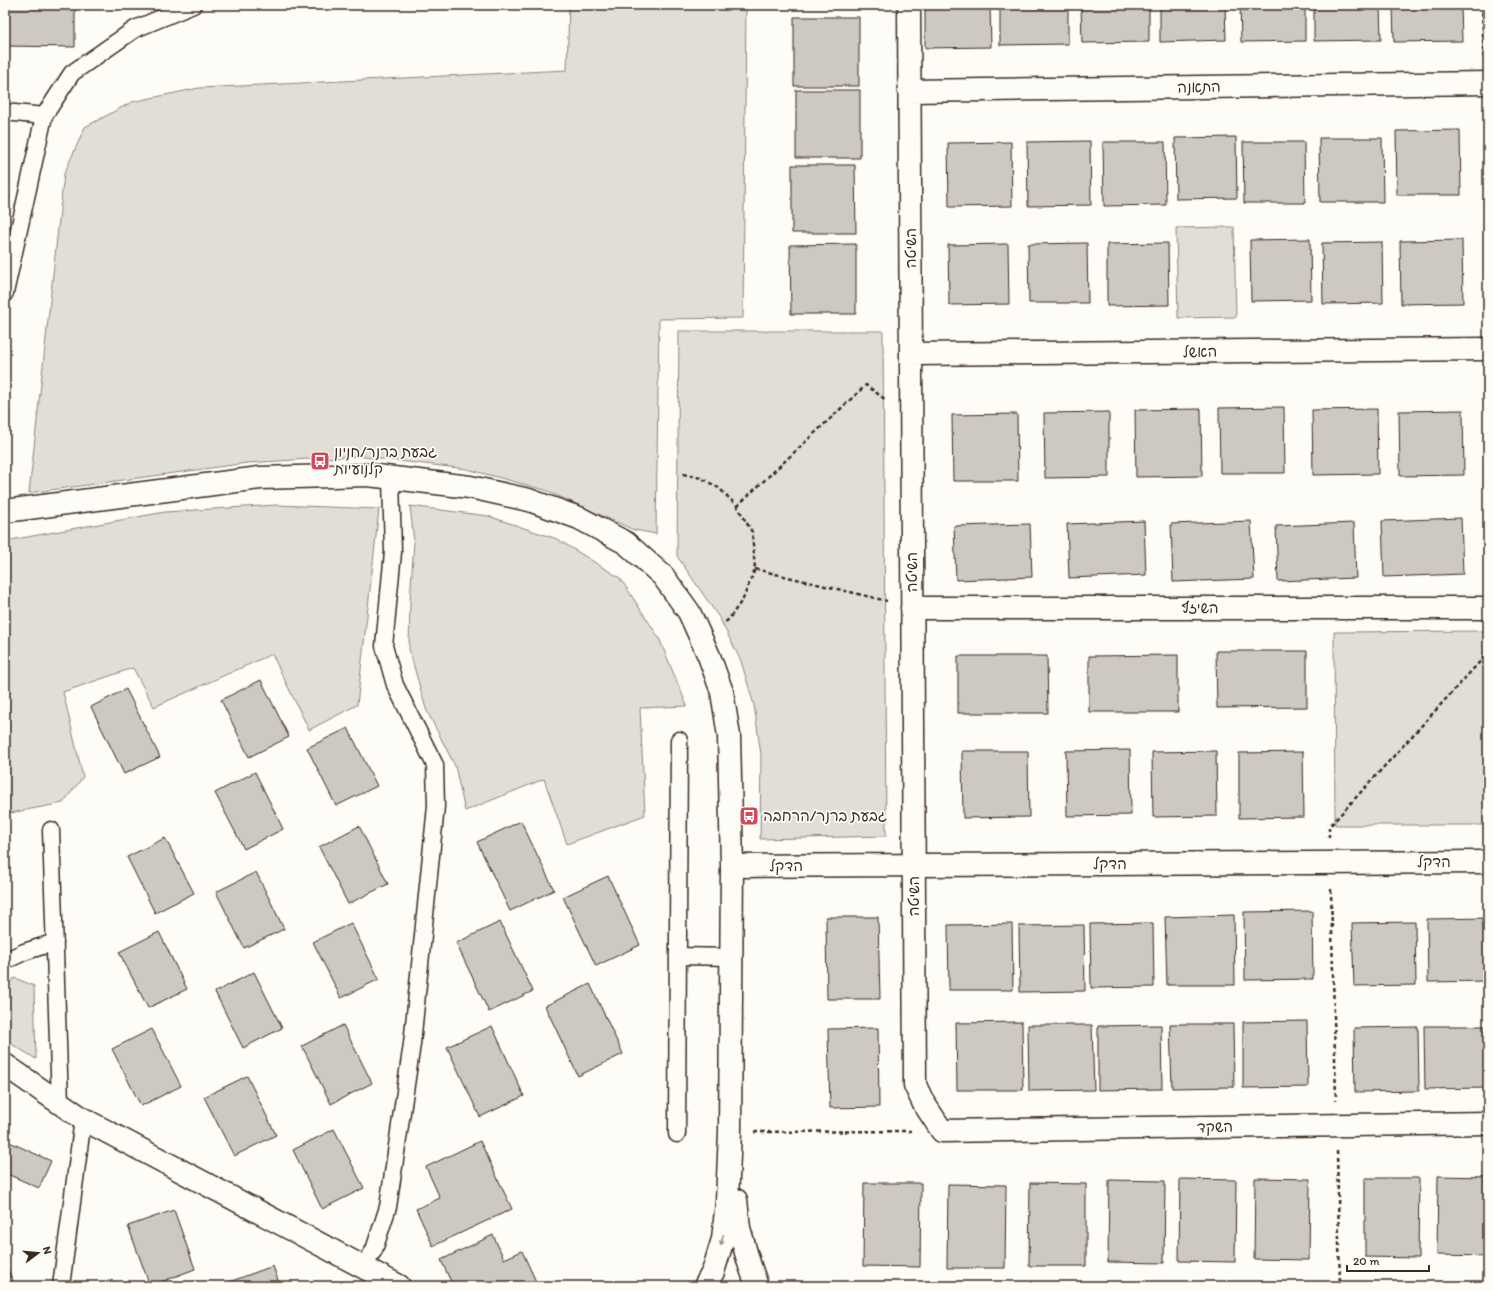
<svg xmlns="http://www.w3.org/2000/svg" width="1493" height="1291" font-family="Itim,'Playpen Sans Hebrew',sans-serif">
	<rect width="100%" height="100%" fill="#fdfcf7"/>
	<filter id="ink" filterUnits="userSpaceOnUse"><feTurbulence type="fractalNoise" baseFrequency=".025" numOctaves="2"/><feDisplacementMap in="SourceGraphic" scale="8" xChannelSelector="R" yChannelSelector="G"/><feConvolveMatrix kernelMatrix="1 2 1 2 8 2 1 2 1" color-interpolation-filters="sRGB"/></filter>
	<g filter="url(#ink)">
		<!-- green -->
		<path fill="#e1ded7" stroke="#8e847a" d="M 569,5 L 746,5 L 743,318 L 659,319 L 656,534 L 634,530 L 545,490 L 467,469 L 356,456 L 247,463 L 29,493 L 64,174 L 85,127 L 132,102 L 199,88 L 567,70 Z
			M 1234,227 L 1236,317 L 1178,318 L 1176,228 Z
			M 679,331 L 883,331 L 886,836 L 760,839 L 761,755 L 754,705 L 741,661 L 720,619 L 677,556 Z
			M 277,505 L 379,509 L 357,705 L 309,730 L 272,654 L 154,707 L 133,668 L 63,692 L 83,777 L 63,803 L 5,814 L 5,541 L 165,512 Z
			M 410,506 L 488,516 L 557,539 L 620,578 L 659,638 L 687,706 L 640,708 L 645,815 L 567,844 L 544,779 L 465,811 L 455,766 L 426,709 L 409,649 L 410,601 L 414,542 Z
			M 1488,631 L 1488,825 L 1335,825 L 1334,632 Z
			M 15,978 L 34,986 L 36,1059 L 5,1040 L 5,985 Z"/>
		<!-- building -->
		<path fill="#cdc8c2" stroke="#3b2a1e" d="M 6,5 L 75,5 L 75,47 L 6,46 Z
			M 925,5 L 990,5 L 991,47 L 925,48 Z
			M 1000,5 L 1068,5 L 1068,44 L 1000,45 Z
			M 1081,5 L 1149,5 L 1149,42 L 1082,43 Z
			M 1160,5 L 1225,5 L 1226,40 L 1160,42 Z
			M 1240,5 L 1305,5 L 1305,41 L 1241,42 Z
			M 1314,5 L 1380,5 L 1381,40 L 1314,41 Z
			M 1393,5 L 1461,5 L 1462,41 L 1394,42 Z
			M 794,17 L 859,17 L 859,86 L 794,86 Z
			M 796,90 L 860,90 L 860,158 L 796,158 Z
			M 1460,130 L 1461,195 L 1397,195 L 1396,131 Z
			M 1236,137 L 1237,198 L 1176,199 L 1175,138 Z
			M 1319,138 L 1382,138 L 1383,202 L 1320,202 Z
			M 1090,141 L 1091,205 L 1028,206 L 1027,142 Z
			M 1011,142 L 1012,206 L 949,207 L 948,143 Z
			M 1103,142 L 1165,142 L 1166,205 L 1104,206 Z
			M 1243,142 L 1304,142 L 1305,203 L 1244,203 Z
			M 792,165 L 855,165 L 856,233 L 792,233 Z
			M 1310,239 L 1311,300 L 1251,301 L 1250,240 Z
			M 1462,240 L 1463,303 L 1401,304 L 1400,241 Z
			M 1382,242 L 1383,303 L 1323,304 L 1322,243 Z
			M 1087,243 L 1088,303 L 1029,303 L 1028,244 Z
			M 1168,243 L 1169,305 L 1107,306 L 1107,244 Z
			M 856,244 L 856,314 L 791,314 L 790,245 Z
			M 1008,244 L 1009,304 L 949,305 L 948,245 Z
			M 1284,407 L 1285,473 L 1220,473 L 1219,408 Z
			M 1201,409 L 1202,476 L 1136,477 L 1135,410 Z
			M 1377,409 L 1378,474 L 1313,475 L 1312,410 Z
			M 1463,410 L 1464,475 L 1400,476 L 1399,411 Z
			M 1109,412 L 1109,477 L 1045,478 L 1044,413 Z
			M 1017,414 L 1018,481 L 953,481 L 952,415 Z
			M 1461,518 L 1463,574 L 1384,577 L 1382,521 Z
			M 1144,521 L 1146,575 L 1069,578 L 1067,524 Z
			M 1251,521 L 1254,579 L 1173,582 L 1171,524 Z
			M 1354,523 L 1356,578 L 1278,581 L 1276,526 Z
			M 1030,524 L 1032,577 L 956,580 L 954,526 Z
			M 1216,651 L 1307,651 L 1307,707 L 1217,708 Z
			M 1178,655 L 1178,712 L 1089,712 L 1089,656 Z
			M 958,656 L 1047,656 L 1048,713 L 958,713 Z
			M 261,680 L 289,737 L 249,757 L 221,700 Z
			M 126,689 L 160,757 L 124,774 L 91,707 Z
			M 348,728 L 377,786 L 336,806 L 307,748 Z
			M 1130,750 L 1131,815 L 1067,816 L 1066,751 Z
			M 962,751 L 1028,751 L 1029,817 L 963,818 Z
			M 1216,751 L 1217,816 L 1153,817 L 1152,752 Z
			M 1303,752 L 1304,817 L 1239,818 L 1239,753 Z
			M 255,772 L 283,829 L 244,849 L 215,793 Z
			M 521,821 L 554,890 L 510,911 L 477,842 Z
			M 359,826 L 388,884 L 348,904 L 319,847 Z
			M 165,838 L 194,893 L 155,913 L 127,857 Z
			M 256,872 L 284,929 L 244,948 L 216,892 Z
			M 608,876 L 640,945 L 596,966 L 563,897 Z
			M 1312,911 L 1313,979 L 1245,980 L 1244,912 Z
			M 1234,915 L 1235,985 L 1167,985 L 1165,917 Z
			M 826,917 L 878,917 L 880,999 L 827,999 Z
			M 1488,918 L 1488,981 L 1428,982 L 1427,919 Z
			M 500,922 L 533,991 L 489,1012 L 456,943 Z
			M 1415,922 L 1416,985 L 1354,986 L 1352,923 Z
			M 351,923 L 379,979 L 341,998 L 313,942 Z
			M 1153,923 L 1154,987 L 1091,988 L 1090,924 Z
			M 1012,924 L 1013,990 L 949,990 L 948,925 Z
			M 1084,925 L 1085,991 L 1020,992 L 1019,926 Z
			M 159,932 L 187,989 L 148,1008 L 119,952 Z
			M 254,972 L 282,1028 L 243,1048 L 215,992 Z
			M 590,984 L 623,1054 L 578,1076 L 545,1006 Z
			M 1307,1021 L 1308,1087 L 1243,1088 L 1243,1022 Z
			M 1022,1022 L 1023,1090 L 957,1090 L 956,1023 Z
			M 1170,1024 L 1233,1024 L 1234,1087 L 1172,1088 Z
			M 343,1025 L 372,1083 L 331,1104 L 302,1046 Z
			M 1028,1025 L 1092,1025 L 1094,1090 L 1029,1091 Z
			M 1161,1025 L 1162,1089 L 1098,1090 L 1098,1026 Z
			M 492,1026 L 524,1096 L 480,1117 L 447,1047 Z
			M 1424,1026 L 1485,1026 L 1486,1088 L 1425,1089 Z
			M 1418,1027 L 1419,1091 L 1355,1092 L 1354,1028 Z
			M 878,1028 L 879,1107 L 830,1108 L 828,1029 Z
			M 152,1029 L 181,1086 L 141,1106 L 112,1049 Z
			M 247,1076 L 276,1135 L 234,1156 L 204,1097 Z
			M 334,1129 L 364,1188 L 322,1209 L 293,1150 Z
			M 5,1140 L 51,1161 L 39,1188 L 5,1173 Z
			M 480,1141 L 512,1209 L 433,1246 L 416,1209 L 440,1198 L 426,1167 Z
			M 1438,1176 L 1488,1177 L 1488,1256 L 1437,1255 Z
			M 1255,1178 L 1310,1179 L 1309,1260 L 1254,1259 Z
			M 1365,1178 L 1419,1178 L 1418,1258 L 1365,1257 Z
			M 1180,1179 L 1236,1180 L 1235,1262 L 1179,1261 Z
			M 1109,1180 L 1165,1181 L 1164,1263 L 1108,1262 Z
			M 864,1183 L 921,1183 L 920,1267 L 863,1266 Z
			M 1030,1183 L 1086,1184 L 1086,1266 L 1029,1266 Z
			M 948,1184 L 1006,1185 L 1005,1268 L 947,1268 Z
			M 174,1210 L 195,1269 L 150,1286 L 128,1226 Z
			M 493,1235 L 504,1259 L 522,1251 L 538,1286 L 483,1286 L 481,1282 L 473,1286 L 453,1286 L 441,1260 Z
			M 5,1263 L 13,1281 L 5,1284 Z
			M 273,1266 L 280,1286 L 231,1286 L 229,1282 Z"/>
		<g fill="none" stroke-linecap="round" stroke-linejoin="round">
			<!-- service casing -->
			<g stroke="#3b2a1e" stroke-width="19">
				<path id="service" d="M 5,112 L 44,116
					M 5,293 L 44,116 L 72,73 L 135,29 L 193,5
					M 51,830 L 60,1103
					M 678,956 L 731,957
					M 5,961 L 24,952 L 55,942
					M 677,1134 L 679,740
					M 363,1267 L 374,1250 L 388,1207 L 412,1044 L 436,806 L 435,765 L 395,685 L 384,646 L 393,552 L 391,478
					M 61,1286 L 83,1119"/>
			</g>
			<!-- minor casing -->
			<g stroke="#3b2a1e" stroke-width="25">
				<path id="minor" d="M 909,5 L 915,1085 L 923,1102 L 942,1131 L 1488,1123
					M 909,91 L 1488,83
					M 911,354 L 1488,349
					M 5,511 L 260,478 L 368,475 L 470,487 L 529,500 L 579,518 L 626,543 L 663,576 L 689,612 L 709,656 L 722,692 L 729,736 L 732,866 L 730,1132 L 727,1201 L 723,1239 L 713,1272 L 705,1286
					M 912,608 L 1488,608
					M 732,866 L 1488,862
					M 5,1065 L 83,1119 L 399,1286
					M 736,1200 L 739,1228 L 749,1263 L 757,1286"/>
			</g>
			<!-- path -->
			<path stroke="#3b2a1e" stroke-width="2.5" stroke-dasharray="4 3" stroke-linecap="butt" d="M 1482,5 L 1484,58
				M 1485,107 L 1488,324
				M 683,474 L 701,478 L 719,488 L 737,506 L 752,532 L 755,569 L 743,599 L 729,619 L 723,624
				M 737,506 L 866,385 L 886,400
				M 755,569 L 887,601
				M 1329,838 L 1329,827 L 1486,655 L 1488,637
				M 1331,889 L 1336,1100
				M 754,1132 L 911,1131
				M 1337,1151 L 1340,1286"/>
			<!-- service -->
			<use href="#service" stroke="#fdfcf7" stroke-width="16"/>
			<!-- minor -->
			<use href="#minor" stroke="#fdfcf7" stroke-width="22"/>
		</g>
		<!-- one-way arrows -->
		<defs><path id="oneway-solid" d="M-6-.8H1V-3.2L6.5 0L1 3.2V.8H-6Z"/></defs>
		<use fill="#9c938a" href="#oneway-solid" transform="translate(722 1240) rotate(103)"/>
	</g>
	<!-- icons -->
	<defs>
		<g id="bus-square" transform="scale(1)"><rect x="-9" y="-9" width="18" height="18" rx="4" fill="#d1495b" stroke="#fdfcf7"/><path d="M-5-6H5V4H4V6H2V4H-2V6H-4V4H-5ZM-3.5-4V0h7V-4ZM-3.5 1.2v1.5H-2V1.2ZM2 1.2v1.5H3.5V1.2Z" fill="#fff"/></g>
	</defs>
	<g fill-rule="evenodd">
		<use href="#bus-square" x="320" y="461"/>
		<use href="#bus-square" x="749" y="816"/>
	</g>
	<g text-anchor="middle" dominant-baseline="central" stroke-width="3.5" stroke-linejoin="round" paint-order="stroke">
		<!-- street labels -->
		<g font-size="15" fill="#3b2a1e" stroke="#fdfcf7">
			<text transform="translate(1199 87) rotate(-1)">התאנה</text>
			<text transform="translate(911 248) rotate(-90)">השיטה</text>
			<text transform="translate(1200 352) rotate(-1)">האשל</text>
			<text transform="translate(912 572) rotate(-90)">השיטה</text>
			<text x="1200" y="608">השיזף</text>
			<text x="1434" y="862">הדקל</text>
			<text x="1110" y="864">הדקל</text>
			<text transform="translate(786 866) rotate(-1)">הדקל</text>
			<text transform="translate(914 896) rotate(-90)">השיטה</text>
			<text transform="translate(1215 1127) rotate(-1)">השקד</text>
		</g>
		<!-- poi labels -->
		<g font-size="15" fill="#3b2a1e" stroke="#fdfcf7" text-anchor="start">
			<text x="334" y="452">גבעת ברנר/חניון<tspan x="334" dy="17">קלנועיות</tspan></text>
			<text x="763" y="816">גבעת ברנר/הרחבה</text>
		</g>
	</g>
	<!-- margin -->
	<rect width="1493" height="1291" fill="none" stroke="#fdfcf7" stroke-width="20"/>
	<rect x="10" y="10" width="1473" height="1271" fill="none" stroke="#3b2a1e" stroke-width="1.5" filter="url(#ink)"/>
	<!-- north arrow -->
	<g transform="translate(38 1253) rotate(74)" stroke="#fdfcf7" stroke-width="3" paint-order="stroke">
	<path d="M0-3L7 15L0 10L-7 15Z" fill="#3b2a1e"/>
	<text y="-6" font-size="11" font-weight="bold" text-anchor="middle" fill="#3b2a1e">N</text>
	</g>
	<!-- scale -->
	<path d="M1347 1265v6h82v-6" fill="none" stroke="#3b2a1e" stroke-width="2"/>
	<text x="1353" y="1265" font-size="12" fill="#3b2a1e" stroke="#fdfcf7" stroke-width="3" paint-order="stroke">20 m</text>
</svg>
